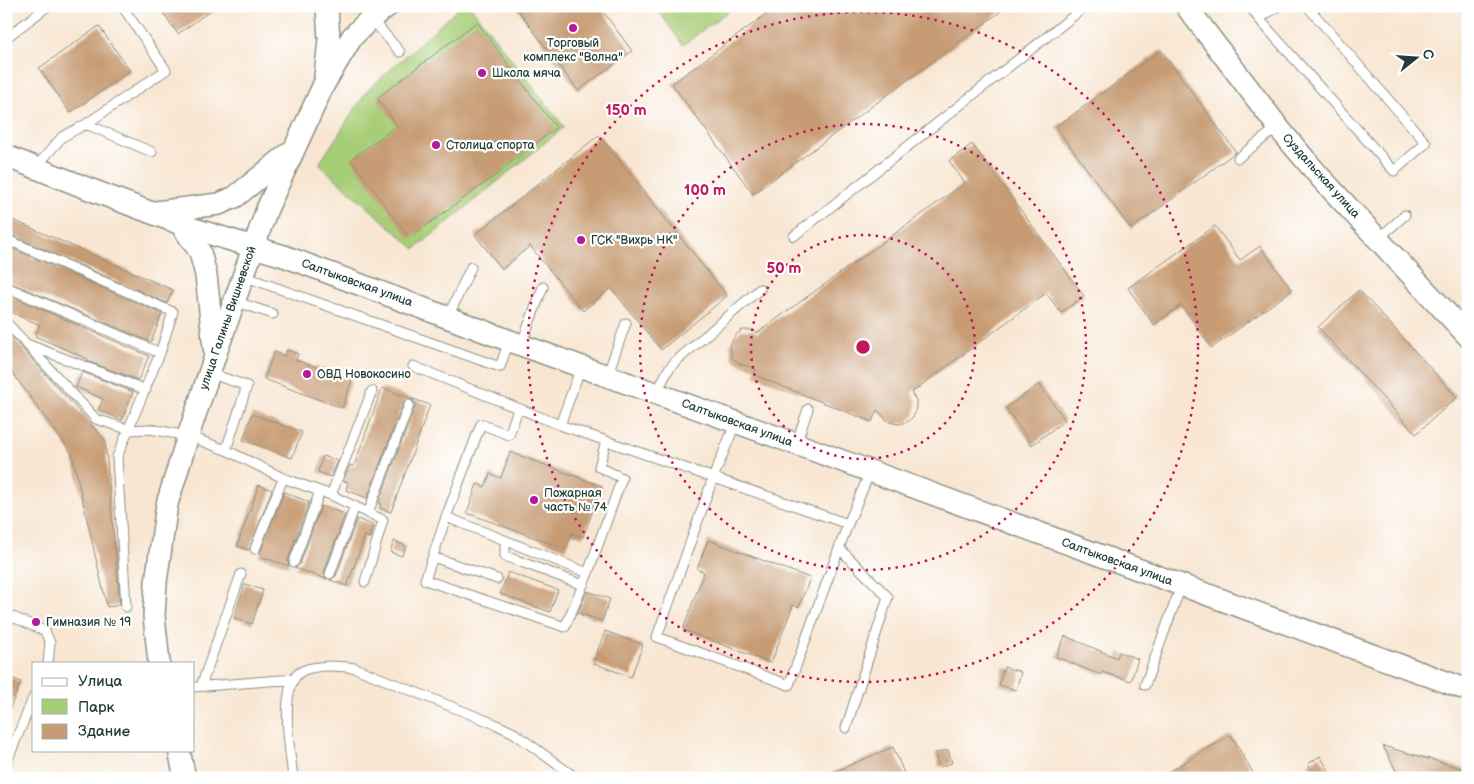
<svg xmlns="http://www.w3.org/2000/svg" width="1474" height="784" font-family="'Balsamiq Sans',sans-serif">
	<rect width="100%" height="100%" fill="#fff"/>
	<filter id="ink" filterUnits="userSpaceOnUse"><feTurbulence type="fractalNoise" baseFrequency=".02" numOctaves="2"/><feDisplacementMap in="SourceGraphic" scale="10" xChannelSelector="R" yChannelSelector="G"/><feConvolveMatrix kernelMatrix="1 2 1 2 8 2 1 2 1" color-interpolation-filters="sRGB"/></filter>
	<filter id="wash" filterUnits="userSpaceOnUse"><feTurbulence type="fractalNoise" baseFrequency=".0096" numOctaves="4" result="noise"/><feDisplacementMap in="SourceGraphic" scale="20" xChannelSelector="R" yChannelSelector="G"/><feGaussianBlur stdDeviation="1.12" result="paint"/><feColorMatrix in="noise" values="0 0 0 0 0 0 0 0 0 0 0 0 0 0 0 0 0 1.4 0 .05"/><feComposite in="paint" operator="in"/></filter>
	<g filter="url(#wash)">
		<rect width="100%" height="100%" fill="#f8e6d2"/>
		<!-- green -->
		<path fill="#a8cd77" stroke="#648556" d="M 461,6 L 470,6 L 564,127 L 415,249 L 319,164 L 367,91 Z
			M 655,6 L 735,6 L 683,45 Z"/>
		<g id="blocks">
			<!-- building -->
			<path fill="#c79c75" d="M 158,6 L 217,6 L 178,34 Z
				M 515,6 L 599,6 L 632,51 L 578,91 Z
				M 777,6 L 1008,6 L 753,194 L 672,84 Z
				M 477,22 L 556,128 L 502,169 L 503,170 L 409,238 L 351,159 L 397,126 L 377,98 Z
				M 99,26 L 130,71 L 70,113 L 39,68 Z
				M 1161,50 L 1236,152 L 1131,229 L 1056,127 Z
				M 599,135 L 727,296 L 661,350 L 611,288 L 583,311 L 530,246 L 502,269 L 475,235 Z
				M 972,144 L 1084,296 L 1061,313 L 1046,293 L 911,393 L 916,400 L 916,407 L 914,416 L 907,422 L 898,424 L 889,422 L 877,410 L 872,422 L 754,375 L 756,369 L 740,364 L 732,358 L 730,345 L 735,336 L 742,330 L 753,330 L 757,333 L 965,183 L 949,161 Z
				M 6,217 L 173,290 L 167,303 L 6,233 Z
				M 1215,226 L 1240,260 L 1260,246 L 1292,290 L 1212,348 L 1181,305 L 1154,325 L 1128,288 Z
				M 6,246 L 162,314 L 151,342 L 6,281 Z
				M 1359,290 L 1457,397 L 1416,434 L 1318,327 Z
				M 6,294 L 149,356 L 138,380 L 87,361 L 88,359 L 35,336 L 40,325 L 6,310 Z
				M 6,331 L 105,440 L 120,605 L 107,607 L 72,454 L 6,364 Z
				M 287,350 L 298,354 L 296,360 L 352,380 L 342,408 L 264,379 L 274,352 L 285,356 Z
				M 82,372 L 133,392 L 122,420 L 98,410 L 103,399 L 76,387 Z
				M 1039,384 L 1065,420 L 1032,445 L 1006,408 Z
				M 382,388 L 430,405 L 391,512 L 380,508 L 381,503 L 379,502 L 415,407 L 415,404 L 412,399 L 408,399 L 403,403 L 367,498 L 346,490 L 348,482 L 343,481 L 350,465 L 354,466 Z
				M 252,414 L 302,432 L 292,458 L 243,440 Z
				M 510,452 L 602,486 L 583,537 L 572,533 L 566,549 L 467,513 L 477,484 L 485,487 L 490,474 L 501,478 Z
				M 323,456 L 338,461 L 331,477 L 318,472 Z
				M 259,485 L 272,490 L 249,550 L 237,546 Z
				M 284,492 L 309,502 L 288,560 L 289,566 L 259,556 Z
				M 321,506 L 345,514 L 324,572 L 326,579 L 295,568 L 300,564 Z
				M 357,519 L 373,525 L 369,538 L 365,536 L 347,586 L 330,580 L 336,576 Z
				M 708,540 L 810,578 L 799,607 L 793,605 L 771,663 L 683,630 L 704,572 L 697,569 Z
				M 394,541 L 406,546 L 402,556 L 390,552 Z
				M 508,572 L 558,590 L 550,612 L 500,594 Z
				M 245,584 L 263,590 L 252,624 L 234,618 Z
				M 587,591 L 610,599 L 602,621 L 578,613 Z
				M 605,631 L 643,645 L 631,677 L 593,663 Z
				M 1065,636 L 1117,658 L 1119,652 L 1138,659 L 1131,681 L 1102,672 L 1101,675 L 1056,657 Z
				M 1004,667 L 1021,672 L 1016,690 L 999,685 Z
				M 6,676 L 21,682 L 6,718 Z
				M 1231,735 L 1256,778 L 1158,778 Z
				M 1383,746 L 1468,770 L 1468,778 L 1400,778 Z
				M 893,747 L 906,778 L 819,778 Z
				M 948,750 L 952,763 L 939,767 L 935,753 Z
				M 1320,756 L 1333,778 L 1316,778 L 1308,764 Z"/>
		</g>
	</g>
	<g filter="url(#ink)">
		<use href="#blocks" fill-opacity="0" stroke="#8c9283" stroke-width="1"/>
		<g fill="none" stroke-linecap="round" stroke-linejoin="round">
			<!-- service casing -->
			<g stroke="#8c9283" stroke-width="11">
				<path id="service" d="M 1250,6 L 1259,19 L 1394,171 L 1426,143 L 1307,6
					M 371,18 L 400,52
					M 1259,19 L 1278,6
					M 6,38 L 48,6
					M 86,124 L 152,152
					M 1238,158 L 1278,127
					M 36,167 L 62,137 L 86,124 L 166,70 L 124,9
					M 794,236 L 1086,6
					M 6,239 L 173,312 L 160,353 L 117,457 L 126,607
					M 1378,239 L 1405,215
					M 243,276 L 500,367 L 509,341
					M 6,287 L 160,353
					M 234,301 L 273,314
					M 448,317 L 471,267
					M 6,322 L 96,419 L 130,430 L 150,429 L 188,436 L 226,450 L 247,386 L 209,373
					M 29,345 L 146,390
					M 521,345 L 543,287
					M 413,366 L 560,425 L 848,524
					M 607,376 L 626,323
					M 656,394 L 668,370 L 675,362 L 760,289
					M 518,409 L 509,435 L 481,424 L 446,517 L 588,573 L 622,478 L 599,467 L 606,441
					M 736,422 L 713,478 L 657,637 L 789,685 L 848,524 L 870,472
					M 560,425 L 581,367
					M 796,444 L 808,409
					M 226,450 L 283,478 L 331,495 L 372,391
					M 331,495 L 383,520 L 365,582
					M 368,513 L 409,405
					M 446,517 L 425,580 L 565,627 L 588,573
					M 505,540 L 505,556 L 583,585
					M 255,549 L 283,478
					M 840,549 L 888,597 L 846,728
					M 433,557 L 497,579
					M 294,562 L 320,491
					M 330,574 L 355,506
					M 6,614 L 45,631 L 50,643 L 48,663
					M 1145,685 L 1181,586
					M 201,686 L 241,574
					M 194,687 L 293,679
					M 6,764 L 34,696
					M 293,778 C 291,755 277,684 302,671 C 318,664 338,666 355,668 L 495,724 L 514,733 L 576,778"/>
			</g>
			<!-- tertiary casing -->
			<g stroke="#8c9283" stroke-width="24">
				<path id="tertiary" d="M 1186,6 L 1281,131 L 1320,177 L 1468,336
					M 325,76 L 329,40 L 327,6
					M 6,156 L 89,189 L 194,229 L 284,256 L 521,345 L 777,437 L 1468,690
					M 156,212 L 219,204 L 235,197 L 292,151
					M 180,223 L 200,252 L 206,275 L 214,348
					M 159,663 L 154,616 L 156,582 L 167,504 L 188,436 L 215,356 L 267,209 L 324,84 L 352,37 L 371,18 L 388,6
					M 179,750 L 185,778"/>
			</g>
			<!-- service -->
			<use href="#service" stroke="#fff" stroke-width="9"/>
			<!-- tertiary -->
			<use href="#tertiary" stroke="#fff" stroke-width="21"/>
		</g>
	</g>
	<!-- distance rings -->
	<g fill="none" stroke="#c2185b" stroke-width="2.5" stroke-dasharray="2.5 5">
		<circle cx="863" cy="347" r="112"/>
		<circle cx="863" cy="347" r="223"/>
		<circle cx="863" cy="347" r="335"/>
	</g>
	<!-- markers -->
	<g fill="#b5179e" stroke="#fff" stroke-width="2">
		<circle cx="573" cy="28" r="5"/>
		<circle cx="482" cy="73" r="5"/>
		<circle cx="436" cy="145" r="5"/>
		<circle cx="581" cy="240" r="5"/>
		<circle cx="307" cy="374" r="5"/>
		<circle cx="534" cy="500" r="5"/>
		<circle cx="36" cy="622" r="5"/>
	</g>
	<g text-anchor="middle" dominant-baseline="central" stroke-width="4.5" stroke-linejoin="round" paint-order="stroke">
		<!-- poi labels -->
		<g font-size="12" fill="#1f3d34" stroke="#fff" text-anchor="start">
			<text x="573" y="43" text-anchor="middle">Торговый<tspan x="573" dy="14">комплекс "Волна"</tspan></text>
			<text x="492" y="73">Школа мяча</text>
			<text x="446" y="145">Столица спорта</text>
			<text x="591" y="240">ГСК "Вихрь НК"</text>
			<text x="317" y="374">ОВД Новокосино</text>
			<text x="544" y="493">Пожарная<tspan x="544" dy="14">часть № 74</tspan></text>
			<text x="46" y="622">Гимназия № 19</text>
		</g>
		<!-- street labels -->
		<g font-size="12" fill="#1f3d34" stroke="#fff">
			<text transform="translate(1321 176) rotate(48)">Суздальская улица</text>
			<text transform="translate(357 283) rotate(20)">Салтыковская улица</text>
			<text transform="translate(228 318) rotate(-71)">улица Галины Вишневской</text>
			<text transform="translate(737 423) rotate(20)">Салтыковская улица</text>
			<text transform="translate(1117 562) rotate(20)">Салтыковская улица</text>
		</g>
	</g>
	<circle cx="863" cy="347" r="8" fill="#c2185b" stroke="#fff" stroke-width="2.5"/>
	<g font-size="15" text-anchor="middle" font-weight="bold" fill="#c2185b" stroke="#fff" stroke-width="4.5" stroke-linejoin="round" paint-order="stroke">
		<text x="626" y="115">150 m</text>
		<text x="705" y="195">100 m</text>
		<text x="784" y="273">50 m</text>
	</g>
	<!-- margin -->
	<rect width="1474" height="784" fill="none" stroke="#fff" stroke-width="25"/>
	<!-- legend -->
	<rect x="32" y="662" width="162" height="90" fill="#ffffff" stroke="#a5b1ae"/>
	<rect x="42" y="678" width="25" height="8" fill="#ffffff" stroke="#a5b1ae"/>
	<text x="78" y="686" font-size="15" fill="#1f3d34">Улица</text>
	<rect x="42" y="699" width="25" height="15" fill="#a8cd77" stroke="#a5b1ae"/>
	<text x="78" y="712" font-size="15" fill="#1f3d34">Парк</text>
	<rect x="42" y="724" width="25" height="15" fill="#c79c75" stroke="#a5b1ae"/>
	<text x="78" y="736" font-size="15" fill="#1f3d34">Здание</text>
	<!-- north arrow -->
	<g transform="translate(1416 58) rotate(73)" stroke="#ffffff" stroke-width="4" paint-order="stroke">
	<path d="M0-4L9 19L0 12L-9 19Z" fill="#1f3d34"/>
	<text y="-8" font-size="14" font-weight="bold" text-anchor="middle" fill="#1f3d34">С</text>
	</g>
</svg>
